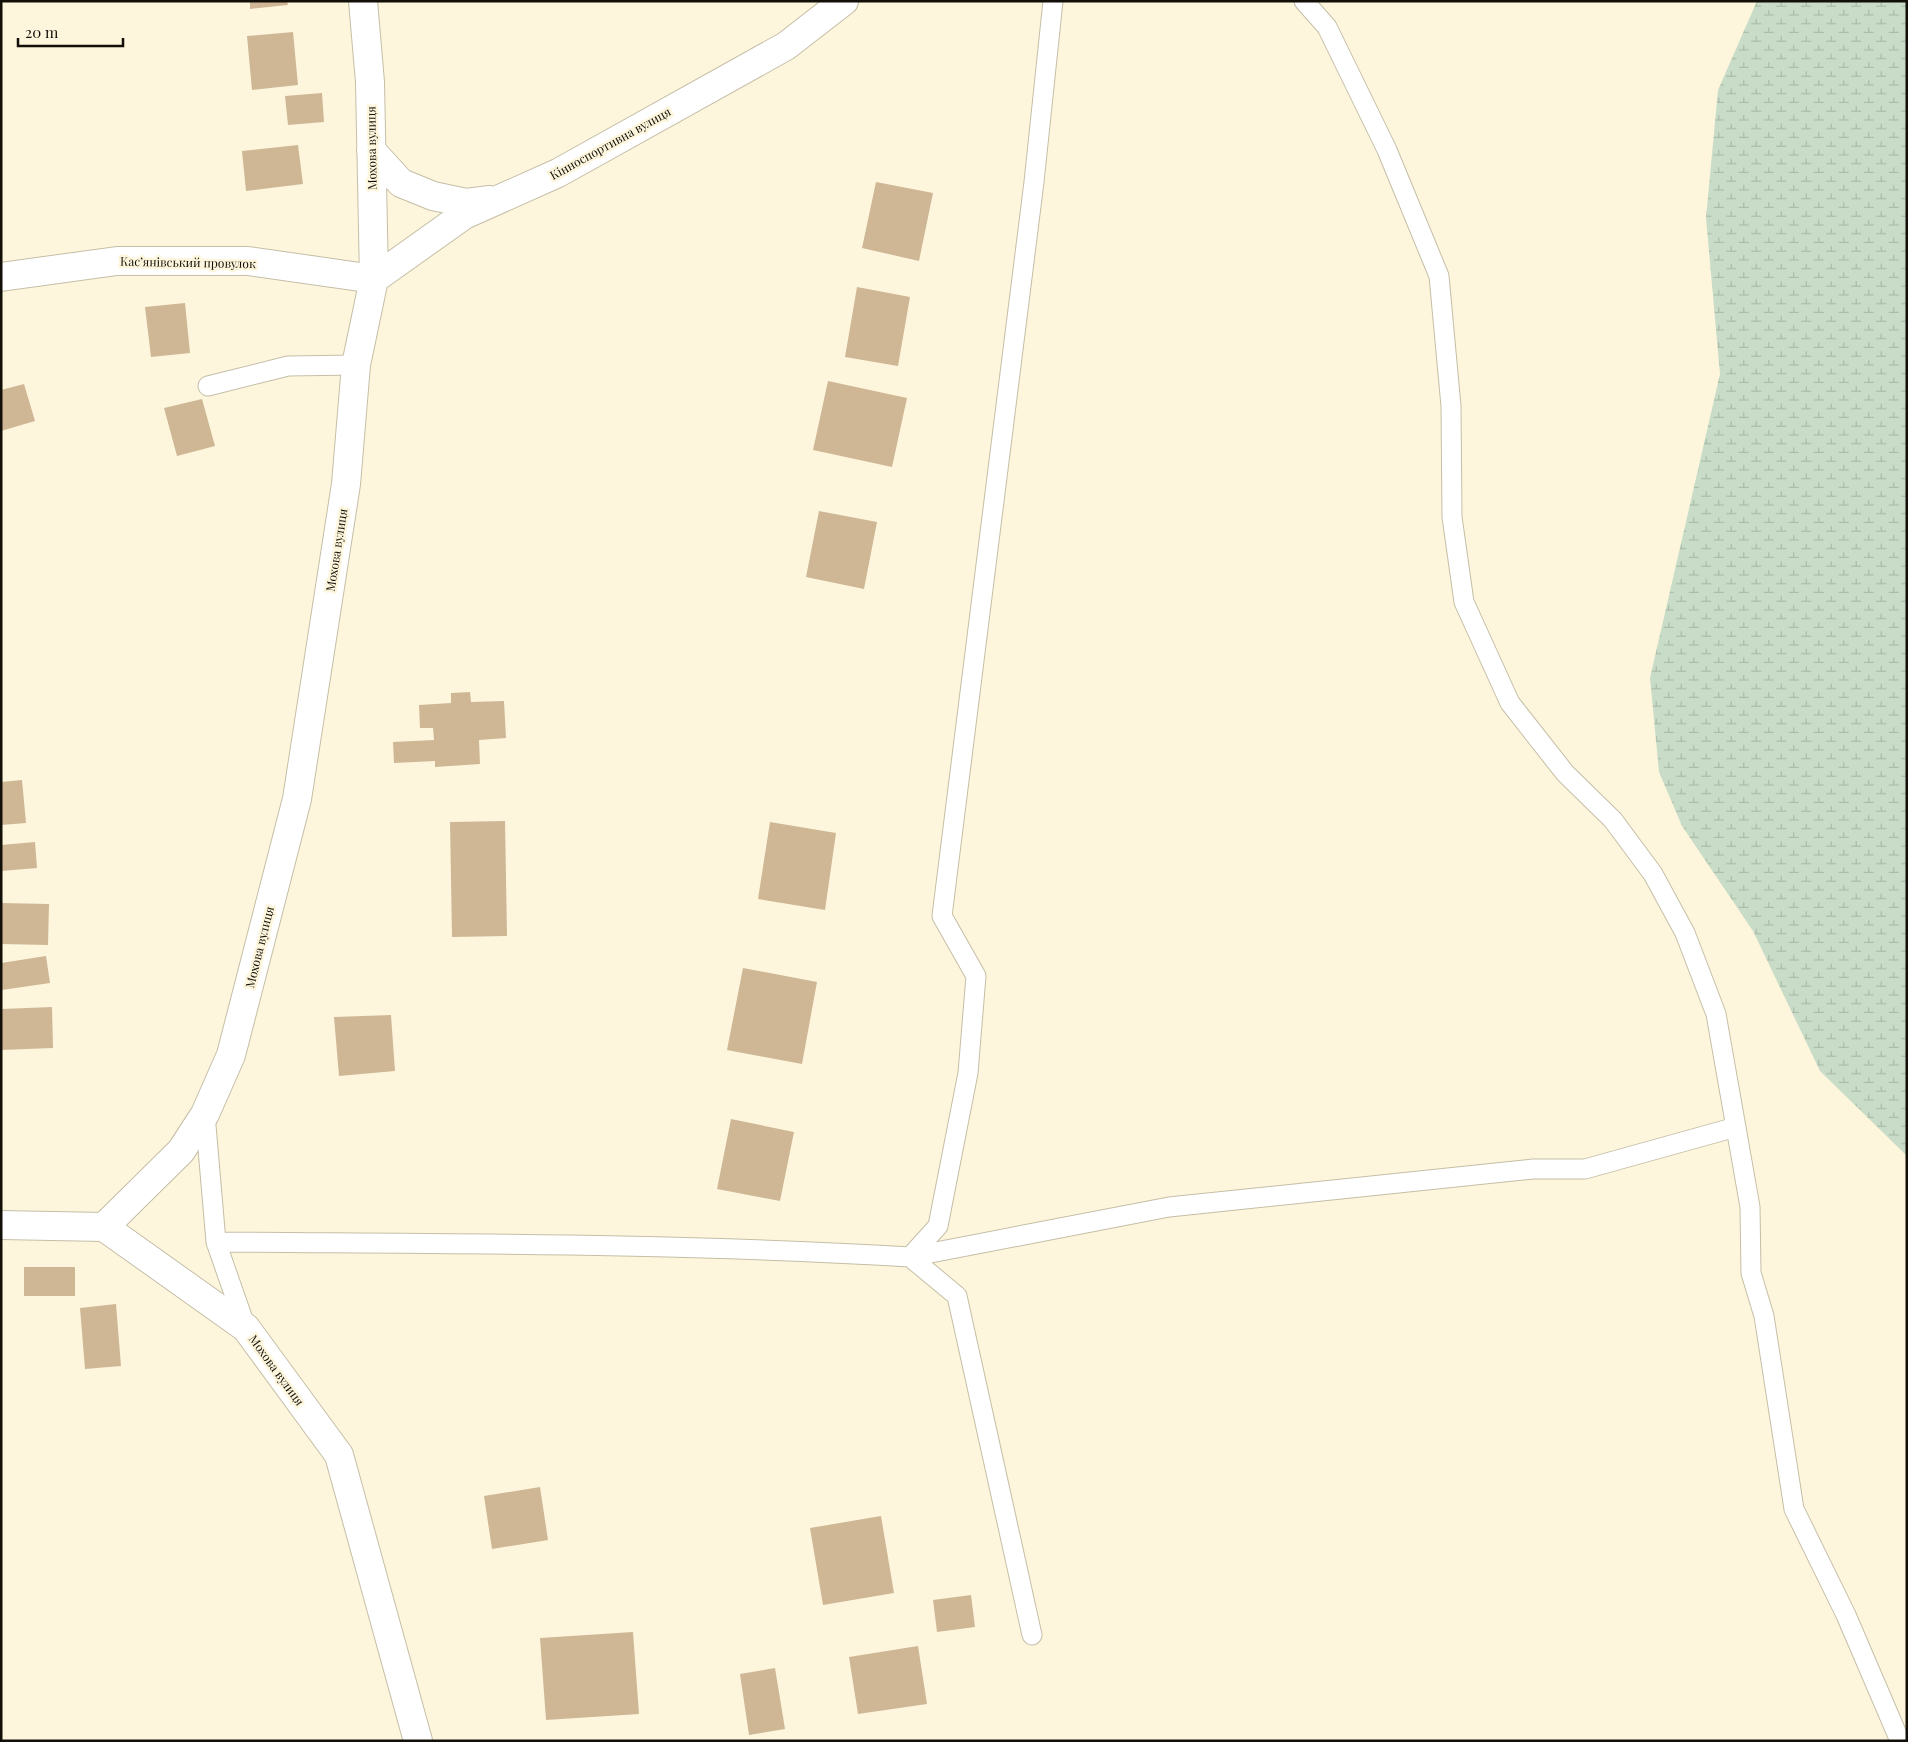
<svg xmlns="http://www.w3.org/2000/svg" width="1908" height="1742" font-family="'Playfair Display',serif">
	<defs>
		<pattern id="wetland-marsh" width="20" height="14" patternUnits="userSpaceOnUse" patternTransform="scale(1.25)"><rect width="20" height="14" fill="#c8dcc7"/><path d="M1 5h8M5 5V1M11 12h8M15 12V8" fill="none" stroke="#abbca9"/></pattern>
	</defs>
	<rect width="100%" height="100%" fill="#fdf6dd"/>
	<!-- wetland -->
	<path fill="url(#wetland-marsh)" d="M 1757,1 L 1907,1 L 1907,1156 L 1820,1071 L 1753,931 L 1682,826 L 1659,772 L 1650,678 L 1720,374 L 1706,218 L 1718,90 Z"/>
	<!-- building -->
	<path fill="#cfb796" d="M 250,1 L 287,1 L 288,5 L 250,9 Z
		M 293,32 L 298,85 L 252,90 L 247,36 Z
		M 322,93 L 324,122 L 288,125 L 285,96 Z
		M 298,145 L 303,184 L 246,191 L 242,151 Z
		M 876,182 L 933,193 L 919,261 L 862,248 Z
		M 857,287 L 910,297 L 898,366 L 845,357 Z
		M 185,303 L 190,353 L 151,357 L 145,307 Z
		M 828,381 L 907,398 L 892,467 L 813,450 Z
		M 24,384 L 35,421 L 1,431 L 1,390 Z
		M 202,399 L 215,446 L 177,456 L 164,408 Z
		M 819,511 L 877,522 L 864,589 L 806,577 Z
		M 470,692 L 471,702 L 504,701 L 506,738 L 479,740 L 480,764 L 435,767 L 435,761 L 394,763 L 393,742 L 434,740 L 433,728 L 420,728 L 419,705 L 451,703 L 451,693 Z
		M 22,780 L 26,823 L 1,825 L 1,782 Z
		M 505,821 L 507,936 L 452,937 L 450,822 Z
		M 770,822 L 836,833 L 825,910 L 758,899 Z
		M 35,842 L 37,868 L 1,871 L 1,845 Z
		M 1,903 L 49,904 L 48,945 L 1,944 Z
		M 46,956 L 50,983 L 2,990 L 1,963 Z
		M 743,968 L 817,982 L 802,1064 L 727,1050 Z
		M 52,1007 L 53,1048 L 1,1050 L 1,1009 Z
		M 391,1015 L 395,1071 L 339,1076 L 334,1017 Z
		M 731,1119 L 794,1132 L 780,1201 L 717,1189 Z
		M 24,1267 L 75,1267 L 75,1296 L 24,1296 Z
		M 116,1304 L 121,1366 L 85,1369 L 80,1308 Z
		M 540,1487 L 548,1540 L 492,1549 L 484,1496 Z
		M 881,1516 L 894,1593 L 823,1605 L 810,1528 Z
		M 971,1595 L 975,1627 L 937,1632 L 933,1600 Z
		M 633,1632 L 639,1714 L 546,1720 L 540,1638 Z
		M 918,1646 L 927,1704 L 858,1714 L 849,1657 Z
		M 775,1668 L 785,1729 L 749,1735 L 740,1674 Z"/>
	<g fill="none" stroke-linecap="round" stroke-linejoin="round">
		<!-- service casing -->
		<g stroke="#c5bea7" stroke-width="21">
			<path id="service" d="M 1304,1 L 1327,27 L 1387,150 L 1439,276 L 1451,406 L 1452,517 L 1464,602 L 1510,703 L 1565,773 L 1613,820 L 1653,874 L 1685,933 L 1716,1014 L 1750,1207 L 1751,1273 L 1764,1316 L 1794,1509 L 1846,1615 L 1900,1741
				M 208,386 L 288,366 L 356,365
				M 205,1114 L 216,1242 L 246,1328
				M 216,1242 C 448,1244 679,1243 910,1257 L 938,1226 L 968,1073 L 976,976 L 942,916 L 1034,182 L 1053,1
				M 910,1257 L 1169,1207 L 1533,1169 L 1585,1169 L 1736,1127
				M 910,1257 L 957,1296 L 1032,1635"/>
		</g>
		<!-- minor casing -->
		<g stroke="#c5bea7" stroke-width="30">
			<path id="minor" d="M 363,1 L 370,82 L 374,279 L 356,365 L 346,484 L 297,799 L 231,1055 L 205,1114 L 181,1151 L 104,1227 L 246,1328 L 339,1455 L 418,1741
				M 371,150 L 401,183 L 433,196 L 466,203 L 490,200
				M 1,277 L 117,261 L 248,261 L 374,279 L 464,215 L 558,173 L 786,46 L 844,1
				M 1,1225 L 104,1227"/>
		</g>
		<!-- service -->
		<use href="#service" stroke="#fff" stroke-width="19"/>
		<!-- minor -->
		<use href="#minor" stroke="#fff" stroke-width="28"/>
	</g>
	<g text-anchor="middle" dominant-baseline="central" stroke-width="5" stroke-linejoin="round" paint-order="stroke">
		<!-- street labels -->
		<g font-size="12" fill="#110f07" stroke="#fdf6dd">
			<text transform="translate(610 143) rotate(-29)">Кінноспортивна вулиця</text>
			<text transform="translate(371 148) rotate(-91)">Мохова вулиця</text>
			<text transform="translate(188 262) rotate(1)">Касʼянівський провулок</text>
			<text transform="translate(336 550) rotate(-81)">Мохова вулиця</text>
			<text transform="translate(259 947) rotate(-76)">Мохова вулиця</text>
			<text transform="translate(277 1370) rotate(54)">Мохова вулиця</text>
		</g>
	</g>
	<!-- border -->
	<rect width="1908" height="1742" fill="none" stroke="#110f07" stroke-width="5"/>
	<!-- scale -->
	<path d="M18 38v8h105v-8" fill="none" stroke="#110f07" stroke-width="2.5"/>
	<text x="25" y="38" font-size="15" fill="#110f07" stroke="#fdf6dd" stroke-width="4" paint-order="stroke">20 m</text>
</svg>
